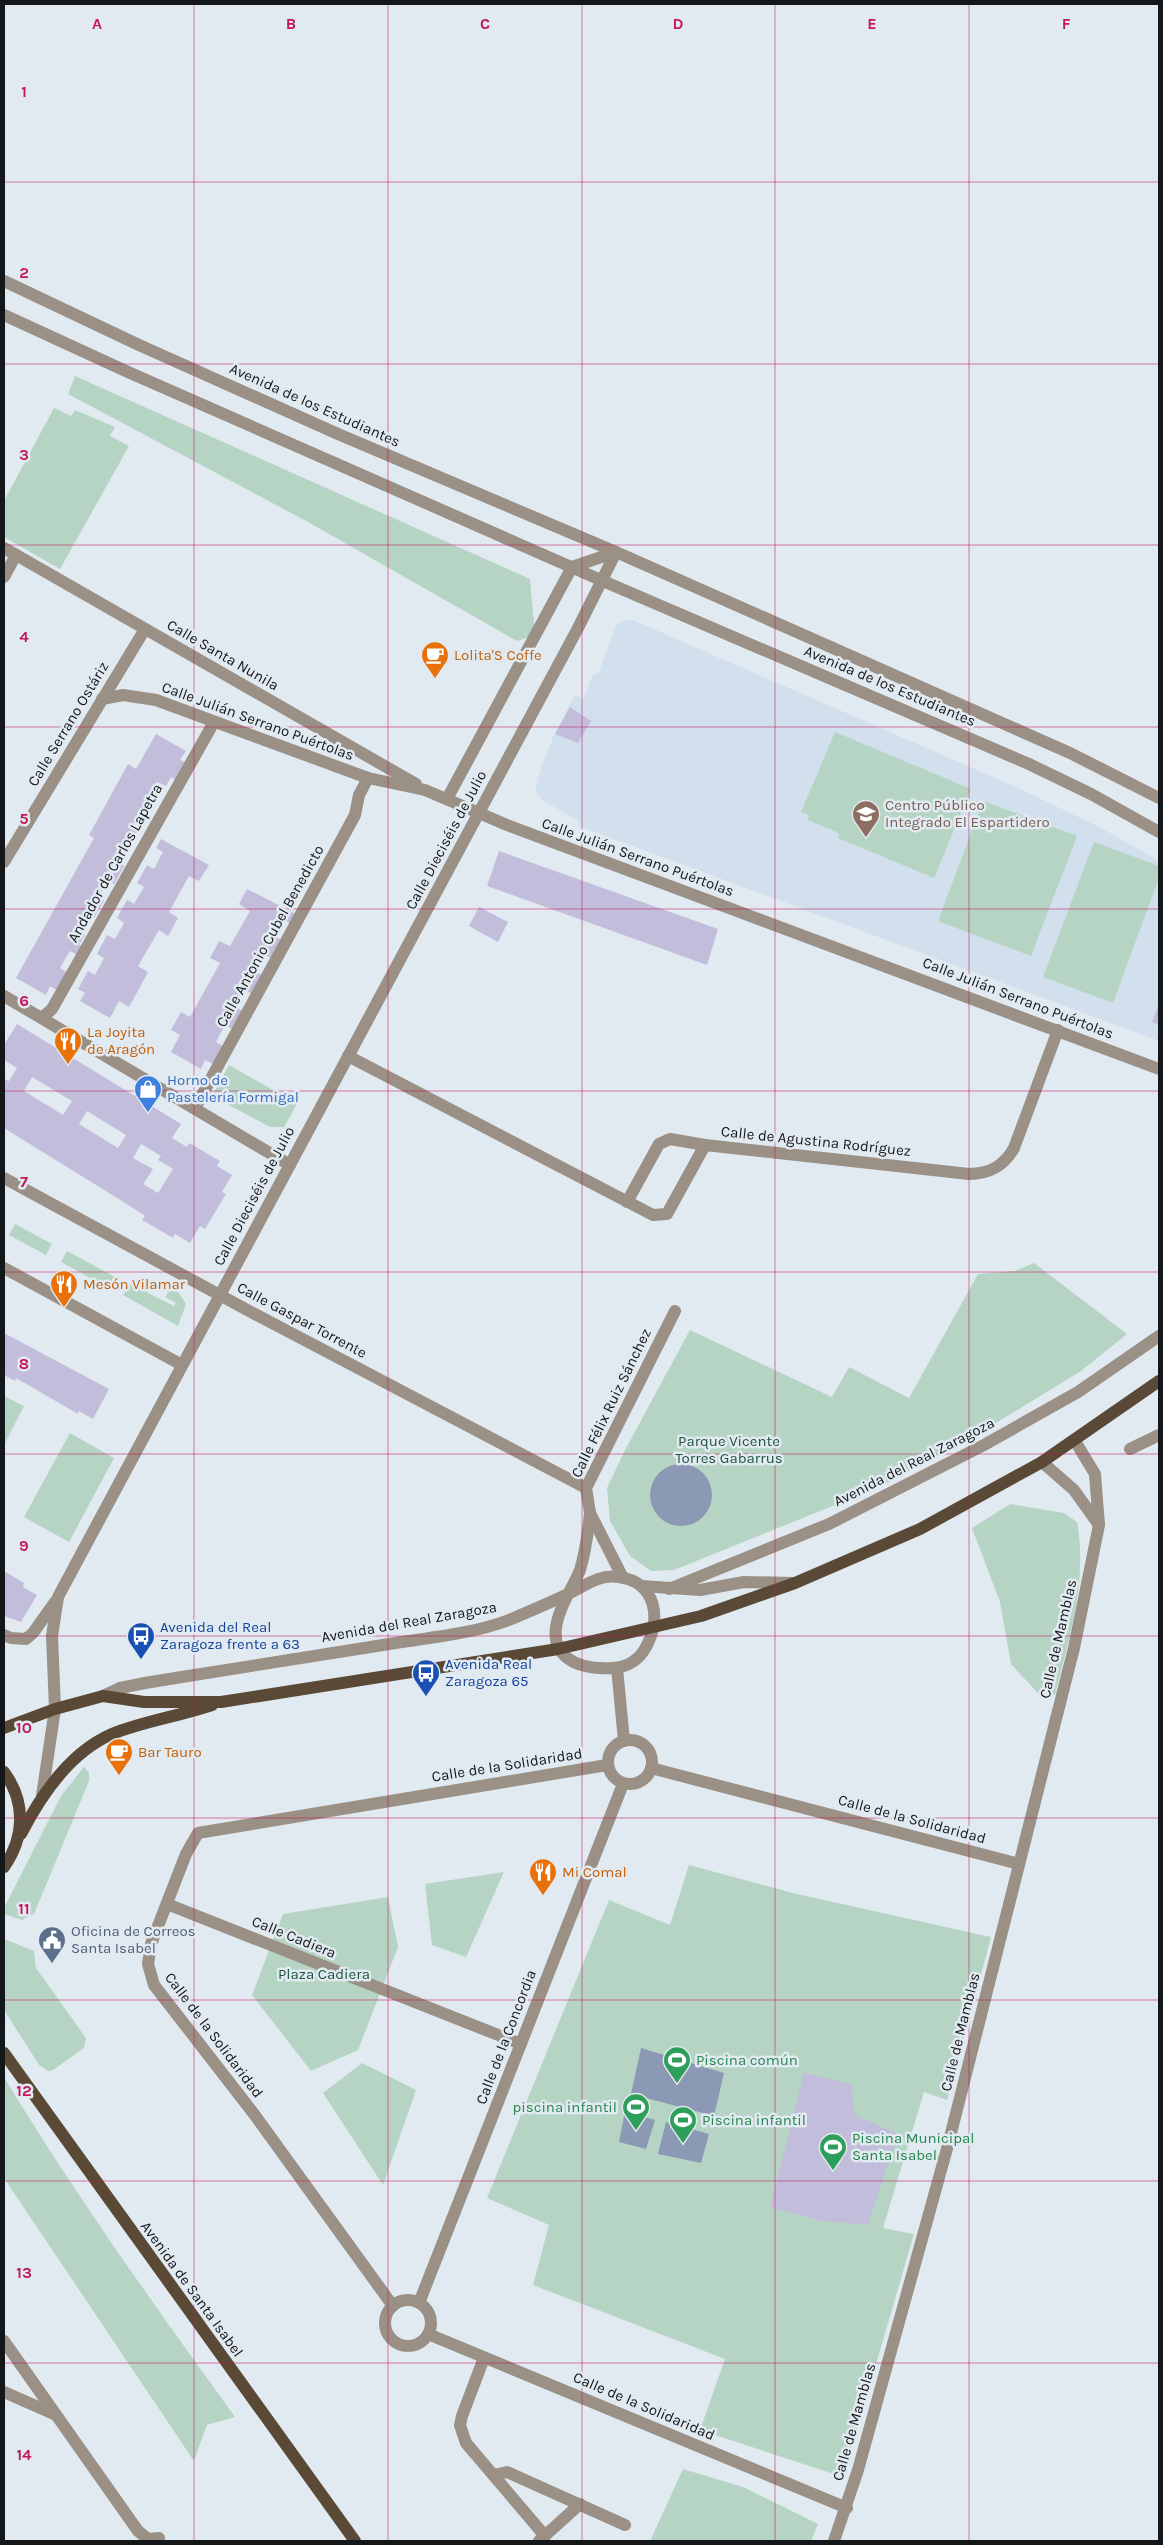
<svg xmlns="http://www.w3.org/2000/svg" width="1163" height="2545" font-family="Karla,sans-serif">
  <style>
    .built { fill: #d1e0ec }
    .green { fill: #b5d4c3 }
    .water { fill: #8b99b4 }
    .building { fill: #c3bddc; fill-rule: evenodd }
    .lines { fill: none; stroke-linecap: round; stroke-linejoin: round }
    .minor { stroke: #9a9085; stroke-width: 12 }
    .major { stroke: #594936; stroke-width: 12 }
    .grid { fill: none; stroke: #c2185b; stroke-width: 1; stroke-opacity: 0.55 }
    .labels { text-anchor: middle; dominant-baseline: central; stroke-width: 5; stroke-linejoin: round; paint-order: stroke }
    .street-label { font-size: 15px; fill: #14171a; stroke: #e2eaf1 }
    .food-label { font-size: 15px; fill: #c56008; stroke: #e2eaf1; text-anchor: start }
    .education-label { font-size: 15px; fill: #785e54; stroke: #e2eaf1; text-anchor: start }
    .shop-label { font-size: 15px; fill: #366cbe; stroke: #e2eaf1; text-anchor: start }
    .park-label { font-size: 15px; fill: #1b543a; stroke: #e2eaf1 }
    .transit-label { font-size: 15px; fill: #164399; stroke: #e2eaf1; text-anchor: start }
    .service-label { font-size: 15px; fill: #4e5e75; stroke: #e2eaf1; text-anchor: start }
    .leisure-label { font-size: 15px; fill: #27864d; stroke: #e2eaf1; text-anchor: start }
    .grid-label { font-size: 16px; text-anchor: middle; font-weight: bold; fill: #c2185b; stroke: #e2eaf1; stroke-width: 5; stroke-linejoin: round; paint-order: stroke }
  </style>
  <rect width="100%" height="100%" fill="#e2eaf1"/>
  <path class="built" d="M624,620H633L1025,791L1103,829L1159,861V1041L578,826L577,820L542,800L535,791L542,765L554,735L575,695L584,698L593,674H598L616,626Z"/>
  <g class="green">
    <path d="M75,376L530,579L535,635L517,641L308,522L68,394Z"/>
    <path d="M54,408L71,416L75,410L115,427L110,436L129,446L60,569L4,537V501Z"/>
    <path d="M835,732L971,789L934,878L838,838L839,833L808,820L809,815L801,812Z"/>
    <path d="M983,801L1077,836L1031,956L938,921Z"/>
    <path d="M1094,842L1159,866V878L1113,1003L1043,977Z"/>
    <path d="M229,1065L297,1104L284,1127H270L212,1096Z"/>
    <path d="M15,1224L52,1244L46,1255L9,1235Z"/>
    <path d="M67,1251L115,1277L108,1288L61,1262Z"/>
    <path d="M1034,1263L1127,1334L1081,1371L981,1432L882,1486L674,1570L651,1571L630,1556L610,1521L607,1488L625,1450L690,1330L832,1397L849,1367L909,1398L978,1274L1015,1271Z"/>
    <path d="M130,1284L174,1306L176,1303L165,1297L171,1288L179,1293L186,1304L178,1326L123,1295Z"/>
    <path d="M4,1396L24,1406L4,1445Z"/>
    <path d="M70,1433L114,1458L69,1542L24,1517Z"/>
    <path d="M1010,1504L1064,1513L1077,1522C1088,1580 1069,1639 1055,1695L1037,1692L1011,1664L1000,1602L972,1528Z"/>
    <path d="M84,1767L89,1773V1781L34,1914L22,1920L4,1914L5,1906L61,1796Z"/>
    <path d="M689,1865L793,1893L991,1937L947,2100L924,2092L883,2228L914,2234L843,2477L700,2430L725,2359L533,2285L549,2225L487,2198L609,1900L670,1925Z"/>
    <path d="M504,1872L466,1957L432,1945L425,1884Z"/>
    <path d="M388,1897L398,1947L358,2050L311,2071L252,1995L283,1914Z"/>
    <path d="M4,1939L34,1951L36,1968L86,2038L84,2048L53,2070L48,2071L39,2065L6,2013L4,2007Z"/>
    <path d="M362,2063L416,2090L383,2185L323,2093Z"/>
    <path d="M4,2077C75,2195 155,2306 235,2417L207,2425L194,2461L4,2178Z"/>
    <path d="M683,2469L743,2487L818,2524L811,2541H650Z"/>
  </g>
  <g class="water">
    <circle cx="681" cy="1495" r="31"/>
    <path d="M641,2048L724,2073L714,2116L631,2094Z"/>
    <path d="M625,2111L655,2120L646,2149L619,2142Z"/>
    <path d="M666,2122L709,2134L701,2163L658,2154Z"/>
  </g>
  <g class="building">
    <path d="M570,707L591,721L578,743L555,734Z"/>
    <path d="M156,734L186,751L180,760L185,762L175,780L171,777L166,786L157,782L153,790L158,793L148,811L143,808L133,825L139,828L129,845L123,842L119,851L123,854L118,863L124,866L114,884L108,880L99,897L104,901L94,918L89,915L79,932L85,935L79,945L82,946L77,955L70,951L60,968L68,973L58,991L50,986L46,995L16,978L94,838L89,835L128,764L136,769Z"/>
    <path d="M161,839L209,865L199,881L189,876L169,912L178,918L168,936L159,930L138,966L148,972L139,989L129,1007L119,1001L110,1018L80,1001L85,993L78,989L88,971L95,975L104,958L97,954L107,935L115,939L124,923L117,918L127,900L134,904L144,887L137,883L147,865L154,869L163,852L156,848Z"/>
    <path d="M499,851L718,929L707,965L487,886Z"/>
    <path d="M247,889L296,914L291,924L284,920L274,936L282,940L272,958L264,955L255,971L262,975L252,994L245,990L235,1007L242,1010L232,1029L225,1025L216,1042L223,1046L213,1064L205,1060L201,1069L171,1052L180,1035L171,1030L181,1012L190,1017L220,963L210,958L219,941L230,946L250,911L239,904Z"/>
    <path d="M479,907L508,922L498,942L469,926Z"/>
    <path d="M1159,1003V1025L1152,1022Z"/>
    <path d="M17,1024L181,1124L172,1138L187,1147L189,1143L220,1161L217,1166L232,1175L222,1192L226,1194L205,1229L200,1226L190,1243L175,1234L173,1238L142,1220L145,1216L130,1206L4,1128V1079L9,1081L17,1068L4,1060V1045ZM32,1077L72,1101L63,1115L24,1091ZM87,1111L126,1135L118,1148L79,1124ZM141,1144L161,1156L158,1160L173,1169L158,1193L143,1184L153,1169L133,1158Z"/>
    <path d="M4,1333L109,1389L93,1419L79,1411L78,1414L16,1378L15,1381L4,1375Z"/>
    <path d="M4,1571L24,1583L23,1587L37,1595L21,1622L4,1616Z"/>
    <path d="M804,2073L851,2084L855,2115L898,2134L868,2225L821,2221L770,2207Z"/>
  </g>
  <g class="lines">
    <g class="minor">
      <path d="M4,281L139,345L338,434L616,552L1070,753L1159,798"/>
      <path d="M4,315L128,372L603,581L1029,764L1091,794L1159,832"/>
      <path d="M4,548L416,784"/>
      <path d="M4,577L16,555"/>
      <path d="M102,699L123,695L156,700L368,778L425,790L507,825L1159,1069"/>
      <path d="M447,799L572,567L616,552"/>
      <path d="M4,862L145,629"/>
      <path d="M4,996L290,1165"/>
      <path d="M42,1018L52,1009L214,722"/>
      <path d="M348,1056L653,1215L667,1214L705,1145"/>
      <path d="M195,1108L355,815L359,795L368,778"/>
      <path d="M4,1178L251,1312L586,1488"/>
      <path d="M627,1202L659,1144L670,1139L705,1145L969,1174C990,1174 1004,1166 1014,1148L1058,1030"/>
      <path d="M4,1268L182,1365"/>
      <path d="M1130,1449L1159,1435"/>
      <path d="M1042,1462L1074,1490L1099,1525"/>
      <path d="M623,1578L590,1513L586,1488L675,1311"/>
      <path d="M642,1586L700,1590L744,1582L794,1583"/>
      <path d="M669,1589L829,1524L984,1445L1078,1392L1159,1336"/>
      <path d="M4,1635L11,1638L26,1639L33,1633L55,1602"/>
      <path d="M617,1668L624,1741"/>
      <path d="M103,1696L120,1688L145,1683C224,1670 303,1658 383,1645C424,1638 469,1635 509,1620C528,1612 547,1604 566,1595C584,1587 597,1574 619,1577C656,1582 662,1619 646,1647C639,1660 627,1667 613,1668C577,1670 545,1657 559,1615C564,1599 574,1585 580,1570C586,1551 588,1532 590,1513"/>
      <circle cx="630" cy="1762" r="22"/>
      <path d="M651,1768L1019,1864"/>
      <path d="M42,1796L55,1709L52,1636L58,1597L578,628L616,552"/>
      <path d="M167,1904L521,2044"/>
      <circle cx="408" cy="2323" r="23"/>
      <path d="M419,2303L623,1784"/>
      <path d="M393,2306L254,2114L154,1985L148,1964L151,1944L186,1854L198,1833L607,1765"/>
      <path d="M428,2334L847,2508"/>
      <path d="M4,2341L138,2531L148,2539L159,2538"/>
      <path d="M484,2358L462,2416L460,2425L466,2443L545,2536"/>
      <path d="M4,2392L54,2414"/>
      <path d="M494,2475L507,2472L625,2525"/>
      <path d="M539,2541L580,2504"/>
      <path d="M834,2541L858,2470L948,2145L1074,1648L1099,1525L1095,1474L1075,1441"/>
    </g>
    <g class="major">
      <path d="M4,1728L55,1709L103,1696L144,1702H221L558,1649L701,1616L795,1583L920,1529L1042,1462L1159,1381"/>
      <path d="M4,1772C26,1802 25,1837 4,1867"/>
      <path d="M21,1834C41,1795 70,1752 112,1734C144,1721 180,1716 212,1705"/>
      <path d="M4,2053L355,2541"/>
    </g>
  </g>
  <path class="grid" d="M194,4V2541M388,4V2541M582,4V2541M775,4V2541M969,4V2541M4,182H1159M4,364H1159M4,545H1159M4,727H1159M4,909H1159M4,1091H1159M4,1272H1159M4,1454H1159M4,1636H1159M4,1818H1159M4,2000H1159M4,2181H1159M4,2363H1159"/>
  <defs>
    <g id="cafe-pin" transform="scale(1.4375)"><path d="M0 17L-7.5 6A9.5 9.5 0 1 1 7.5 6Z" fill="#e8710a" stroke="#e2eaf1"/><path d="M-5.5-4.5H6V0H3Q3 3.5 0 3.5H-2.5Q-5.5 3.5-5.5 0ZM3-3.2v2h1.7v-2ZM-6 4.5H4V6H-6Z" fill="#fff"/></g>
    <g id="school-pin" transform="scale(1.4375)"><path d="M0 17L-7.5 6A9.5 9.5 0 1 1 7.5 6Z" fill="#8d6e63" stroke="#e2eaf1"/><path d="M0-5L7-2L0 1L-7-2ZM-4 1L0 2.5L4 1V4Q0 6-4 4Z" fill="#fff"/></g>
    <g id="restaurant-pin" transform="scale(1.4375)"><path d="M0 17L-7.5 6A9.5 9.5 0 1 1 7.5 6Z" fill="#e8710a" stroke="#e2eaf1"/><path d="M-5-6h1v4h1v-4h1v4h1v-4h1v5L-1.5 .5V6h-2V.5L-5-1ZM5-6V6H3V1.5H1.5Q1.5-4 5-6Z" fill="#fff"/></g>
    <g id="shop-pin" transform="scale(1.4375)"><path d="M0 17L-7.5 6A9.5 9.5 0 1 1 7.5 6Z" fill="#3f7fe0" stroke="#e2eaf1"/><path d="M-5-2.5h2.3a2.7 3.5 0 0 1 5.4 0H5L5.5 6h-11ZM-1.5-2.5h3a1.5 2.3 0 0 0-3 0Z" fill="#fff"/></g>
    <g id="bus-pin" transform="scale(1.4375)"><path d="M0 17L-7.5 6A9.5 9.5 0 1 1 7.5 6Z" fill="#1a4fb4" stroke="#e2eaf1"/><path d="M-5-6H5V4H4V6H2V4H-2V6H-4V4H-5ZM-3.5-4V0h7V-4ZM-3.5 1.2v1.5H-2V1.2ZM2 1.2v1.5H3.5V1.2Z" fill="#fff"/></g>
    <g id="civic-pin" transform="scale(1.4375)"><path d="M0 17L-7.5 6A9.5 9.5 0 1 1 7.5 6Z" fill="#5c6f8a" stroke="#e2eaf1"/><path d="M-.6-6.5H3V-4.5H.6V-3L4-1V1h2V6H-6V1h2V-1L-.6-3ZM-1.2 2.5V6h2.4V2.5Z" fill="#fff"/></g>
    <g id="stadium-pin" transform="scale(1.4375)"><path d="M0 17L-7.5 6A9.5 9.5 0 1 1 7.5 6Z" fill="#2e9e5b" stroke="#e2eaf1"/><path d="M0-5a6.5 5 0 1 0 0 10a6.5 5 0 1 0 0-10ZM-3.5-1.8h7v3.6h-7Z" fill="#fff"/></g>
  </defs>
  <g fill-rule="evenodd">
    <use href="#cafe-pin" x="435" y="655"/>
    <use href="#school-pin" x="866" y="814"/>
    <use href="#restaurant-pin" x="68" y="1041"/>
    <use href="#shop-pin" x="148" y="1089"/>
    <use href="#restaurant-pin" x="64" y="1284"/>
    <use href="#bus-pin" x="141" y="1636"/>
    <use href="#bus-pin" x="426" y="1673"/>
    <use href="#cafe-pin" x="119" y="1752"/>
    <use href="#restaurant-pin" x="543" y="1872"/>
    <use href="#civic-pin" x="52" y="1940"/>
    <use href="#stadium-pin" x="677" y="2060"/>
    <use href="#stadium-pin" x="636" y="2107"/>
    <use href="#stadium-pin" x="683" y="2120"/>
    <use href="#stadium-pin" x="833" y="2147"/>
  </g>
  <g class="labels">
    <g class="street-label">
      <text transform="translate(315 405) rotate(24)">Avenida de los Estudiantes</text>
      <text transform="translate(223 655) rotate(30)">Calle Santa Nunila</text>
      <text transform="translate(890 686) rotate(23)">Avenida de los Estudiantes</text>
      <text transform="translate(258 721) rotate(20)">Calle Julián Serrano Puértolas</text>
      <text transform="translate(68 724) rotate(-59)">Calle Serrano Ostáriz</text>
      <text transform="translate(446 840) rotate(-62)">Calle Dieciséis de Julio</text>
      <text transform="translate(638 857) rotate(20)">Calle Julián Serrano Puértolas</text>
      <text transform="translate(115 863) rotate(-61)">Andador de Carlos Lapetra</text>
      <text transform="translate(270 936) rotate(-61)">Calle Antonio Cubel Benedicto</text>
      <text transform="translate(1018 998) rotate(21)">Calle Julián Serrano Puértolas</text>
      <text transform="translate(816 1141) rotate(6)">Calle de Agustina Rodríguez</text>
      <text transform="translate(254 1196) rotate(-62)">Calle Dieciséis de Julio</text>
      <text transform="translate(302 1320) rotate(28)">Calle Gaspar Torrente</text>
      <text transform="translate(611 1403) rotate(-64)">Calle Félix Ruiz Sánchez</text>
      <text transform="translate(914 1462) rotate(-27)">Avenida del Real Zaragoza</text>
      <text transform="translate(409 1622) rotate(-10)">Avenida del Real Zaragoza</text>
      <text transform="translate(1058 1639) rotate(-77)">Calle de Mamblas</text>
      <text transform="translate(507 1765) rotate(-9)">Calle de la Solidaridad</text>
      <text transform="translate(912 1819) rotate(15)">Calle de la Solidaridad</text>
      <text transform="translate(294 1937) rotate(22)">Calle Cadiera</text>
      <text transform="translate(960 2032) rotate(-76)">Calle de Mamblas</text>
      <text transform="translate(214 2035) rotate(53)">Calle de la Solidaridad</text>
      <text transform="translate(506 2037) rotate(-69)">Calle de la Concordia</text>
      <text transform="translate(192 2289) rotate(54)">Avenida de Santa Isabel</text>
      <text transform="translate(644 2406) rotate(23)">Calle de la Solidaridad</text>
      <text transform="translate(854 2422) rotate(-74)">Calle de Mamblas</text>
    </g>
    <g class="food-label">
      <text x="454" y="655">Lolita'S Coffe</text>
      <text x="87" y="1032">La Joyita<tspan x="87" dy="17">de Aragón</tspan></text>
      <text x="83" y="1284">Mesón Vilamar</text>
      <text x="138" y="1752">Bar Tauro</text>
      <text x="562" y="1872">Mi Comal</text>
    </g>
    <g class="education-label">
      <text x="885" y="805">Centro Público<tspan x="885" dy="17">Integrado El Espartidero</tspan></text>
    </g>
    <g class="shop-label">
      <text x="167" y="1080">Horno de<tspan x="167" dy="17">Pastelería Formigal</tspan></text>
    </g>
    <g class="park-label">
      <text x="729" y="1441">Parque Vicente<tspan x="729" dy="17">Torres Gabarrus</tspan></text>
      <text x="324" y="1974">Plaza Cadiera</text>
    </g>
    <g class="transit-label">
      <text x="160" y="1627">Avenida del Real<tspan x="160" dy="17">Zaragoza frente a 63</tspan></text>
      <text x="445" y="1664">Avenida Real<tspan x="445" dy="17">Zaragoza 65</tspan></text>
    </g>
    <g class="service-label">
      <text x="71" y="1931">Oficina de Correos<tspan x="71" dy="17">Santa Isabel</tspan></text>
    </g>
    <g class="leisure-label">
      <text x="696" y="2060">Piscina común</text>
      <text x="617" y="2107" text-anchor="end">piscina infantil</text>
      <text x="702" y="2120">Piscina infantil</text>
      <text x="852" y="2138">Piscina Municipal<tspan x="852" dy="17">Santa Isabel</tspan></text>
    </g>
  </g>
  <g class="grid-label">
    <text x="97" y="29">A</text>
    <text x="291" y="29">B</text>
    <text x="485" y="29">C</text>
    <text x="678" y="29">D</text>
    <text x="872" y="29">E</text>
    <text x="1066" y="29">F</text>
    <text x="24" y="97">1</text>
    <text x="24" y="278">2</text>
    <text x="24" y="460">3</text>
    <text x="24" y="642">4</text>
    <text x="24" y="824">5</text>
    <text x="24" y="1006">6</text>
    <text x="24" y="1187">7</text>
    <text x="24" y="1369">8</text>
    <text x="24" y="1551">9</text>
    <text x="24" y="1733">10</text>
    <text x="24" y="1914">11</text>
    <text x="24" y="2096">12</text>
    <text x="24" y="2278">13</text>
    <text x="24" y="2460">14</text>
  </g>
  <rect width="1163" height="2545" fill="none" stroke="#14171a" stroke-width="10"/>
</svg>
